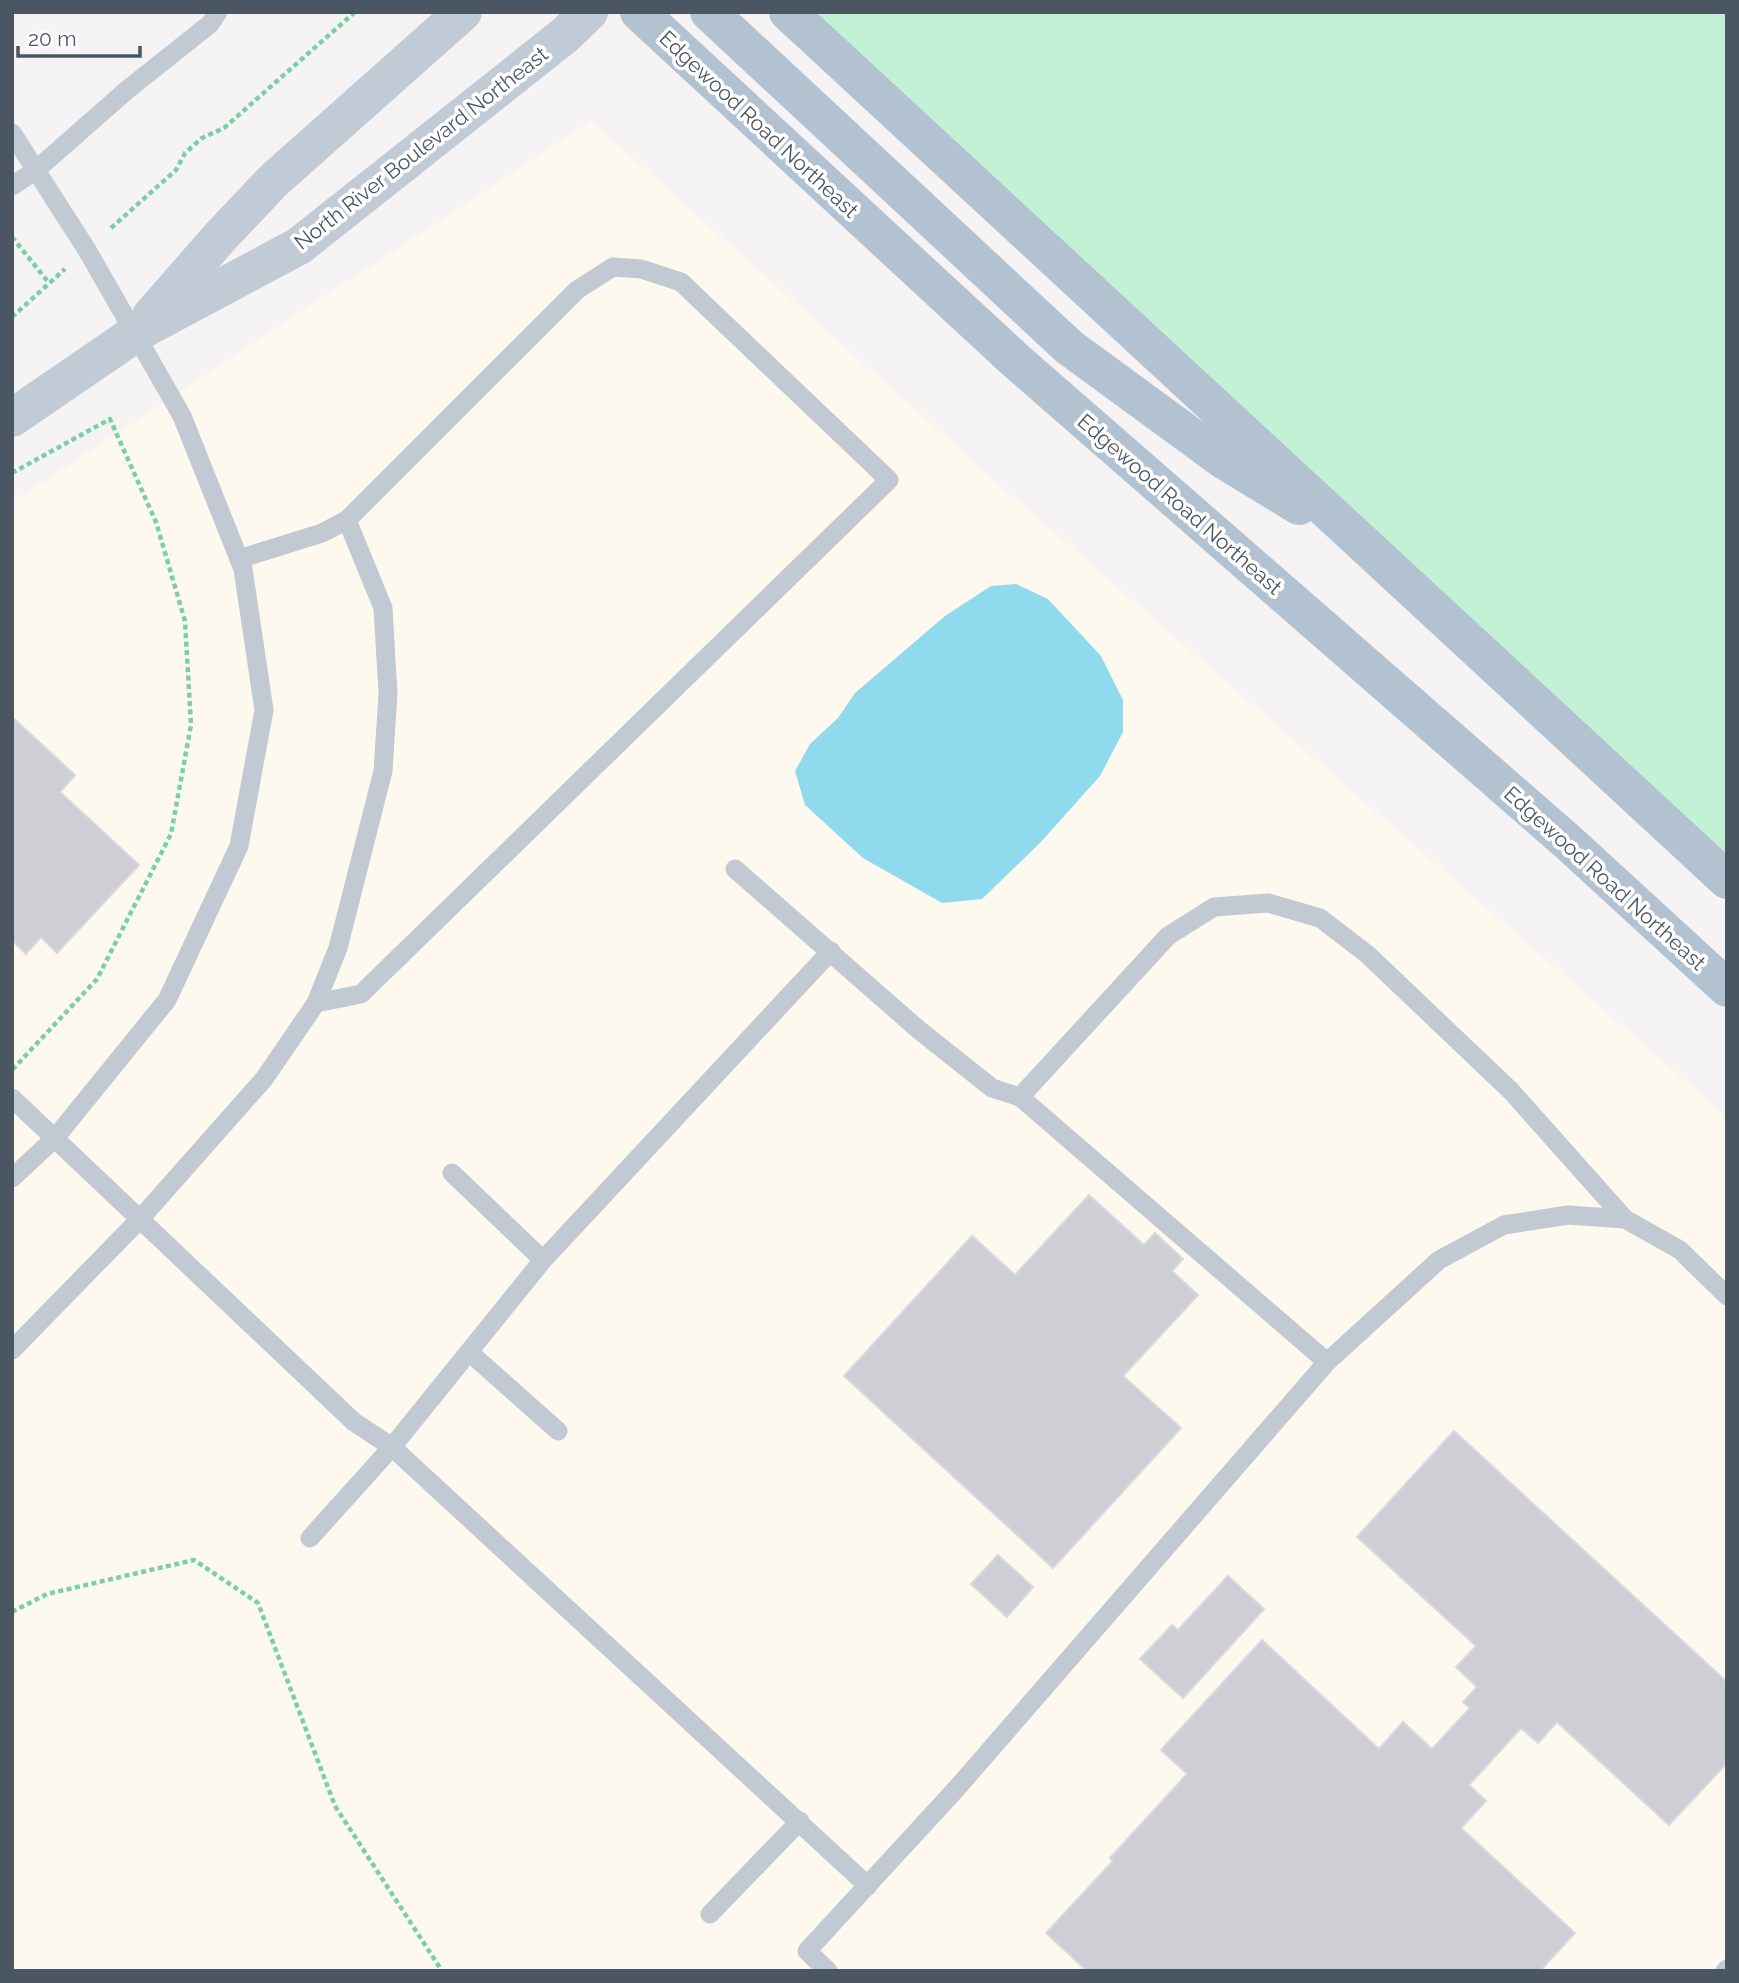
<svg xmlns="http://www.w3.org/2000/svg" width="1739" height="1983" font-family="Raleway,sans-serif">
  <style>
    .commercial { fill: #fdf9ef }
    .green { fill: #c3f1d5 }
    .water { fill: #90daee }
    .building { fill: #cdcfd5; stroke: #d7d9de; stroke-width: 2 }
    .lines { fill: none; stroke-linecap: round; stroke-linejoin: round }
    .path { stroke: #7ad0a6; stroke-width: 4.5; stroke-dasharray: 5 3.5; stroke-linecap: butt }
    .lane { stroke: #c1cad2; stroke-width: 19 }
    .secondary { stroke: #c1cbd6; stroke-width: 38 }
    .primary { stroke: #b3c2d1; stroke-width: 38 }
    .labels { text-anchor: middle; dominant-baseline: central; stroke-width: 7; stroke-linejoin: round; paint-order: stroke }
    .street-label { font-size: 21px; fill: #4a5661; stroke: #fff }
  </style>
  <rect width="100%" height="100%" fill="#f5f3f3"/>
  <path class="commercial" d="M591,121L1002,487L1727,1117V1971H12V502Z"/>
  <path class="green" d="M794,12H1727V880Z"/>
  <path class="water" d="M1016,584L1048,599L1101,656L1123,700V732L1100,776L1040,843L982,899L942,903L863,858L805,805L795,771L810,744L838,718L855,693L945,616L991,586Z"/>
  <g class="building">
    <path d="M12,717L75,775L60,792L139,865L57,953L41,937L26,954L12,940Z"/>
    <path d="M1089,1195L1144,1245L1155,1233L1183,1259L1172,1271L1198,1295L1123,1376L1181,1428L1053,1568L844,1376L972,1236L1015,1275Z"/>
    <path d="M1454,1431L1727,1682V1763L1669,1825L1557,1722L1538,1743L1521,1728L1469,1785L1486,1801L1461,1828L1575,1933L1540,1971H1087L1046,1933L1113,1861L1110,1858L1187,1774L1161,1750L1262,1640L1379,1749L1403,1722L1432,1749L1470,1708L1463,1702L1477,1687L1456,1667L1476,1646L1357,1537Z"/>
    <path d="M998,1555L1033,1587L1007,1617L971,1584Z"/>
    <path d="M1228,1576L1264,1609L1183,1698L1140,1659L1172,1625L1178,1630Z"/>
  </g>
  <g class="lines">
    <g class="path">
      <path d="M111,228L176,170L185,153L202,138L224,128L355,12"/>
      <path d="M12,237L49,283"/>
      <path d="M12,317L65,269"/>
      <path d="M12,473L110,419L156,522L185,621L191,725L171,834L97,979L13,1069"/>
      <path d="M12,1612L47,1594L194,1560L258,1603L335,1806L442,1971"/>
    </g>
    <g class="lane">
      <path d="M12,133L87,250L182,416L243,569L264,710L239,846L167,1000L55,1138L12,1178"/>
      <path d="M12,186L36,170L127,90L210,24L218,12"/>
      <path d="M239,559L322,533L347,520L577,290L613,267L641,269L681,282L889,480L361,994L316,1003"/>
      <path d="M735,869L919,1030L992,1088L1020,1097L1168,936L1214,907L1268,903L1320,918L1367,954L1511,1091L1625,1219"/>
      <path d="M1020,1097L1327,1362"/>
      <path d="M12,1098L354,1422L392,1447L868,1886"/>
      <path d="M543,1260L831,951"/>
      <path d="M12,1350L140,1219L264,1079L316,1003L338,948L383,771L388,694L383,608L347,520"/>
      <path d="M469,1352L558,1431"/>
      <path d="M310,1538L392,1447L543,1260L452,1173"/>
      <path d="M710,1914L800,1821"/>
      <path d="M828,1971L807,1951L957,1788L1327,1362L1439,1260L1504,1225L1568,1215L1625,1219L1680,1250L1727,1296"/>
      <path d="M1725,1971L1727,1969"/>
    </g>
    <g class="secondary">
      <path d="M151,316L220,237L273,181L463,12"/>
      <path d="M12,418L136,333L299,246L565,35L589,12"/>
    </g>
    <g class="primary">
      <path d="M639,12L1014,359L1569,843L1727,988"/>
      <path d="M709,12L1069,347L1222,459L1299,506"/>
      <path d="M788,12L1727,880"/>
    </g>
  </g>
  <g class="labels">
    <g class="street-label">
      <text transform="translate(759 124) rotate(43)">Edgewood Road Northeast</text>
      <text transform="translate(421 148) rotate(-38)">North River Boulevard Northeast</text>
      <text transform="translate(1180 504) rotate(41)">Edgewood Road Northeast</text>
      <text transform="translate(1605 878) rotate(42)">Edgewood Road Northeast</text>
    </g>
  </g>
  <rect width="1739" height="1983" fill="none" stroke="#4a5661" stroke-width="28"/>
  <path d="M18 46v10h122v-10" fill="none" stroke="#4a5661" stroke-width="3.5"/>
  <text x="28" y="46" font-size="21" fill="#4a5661" stroke="#ffffff" stroke-width="5" paint-order="stroke">20 m</text>
</svg>
